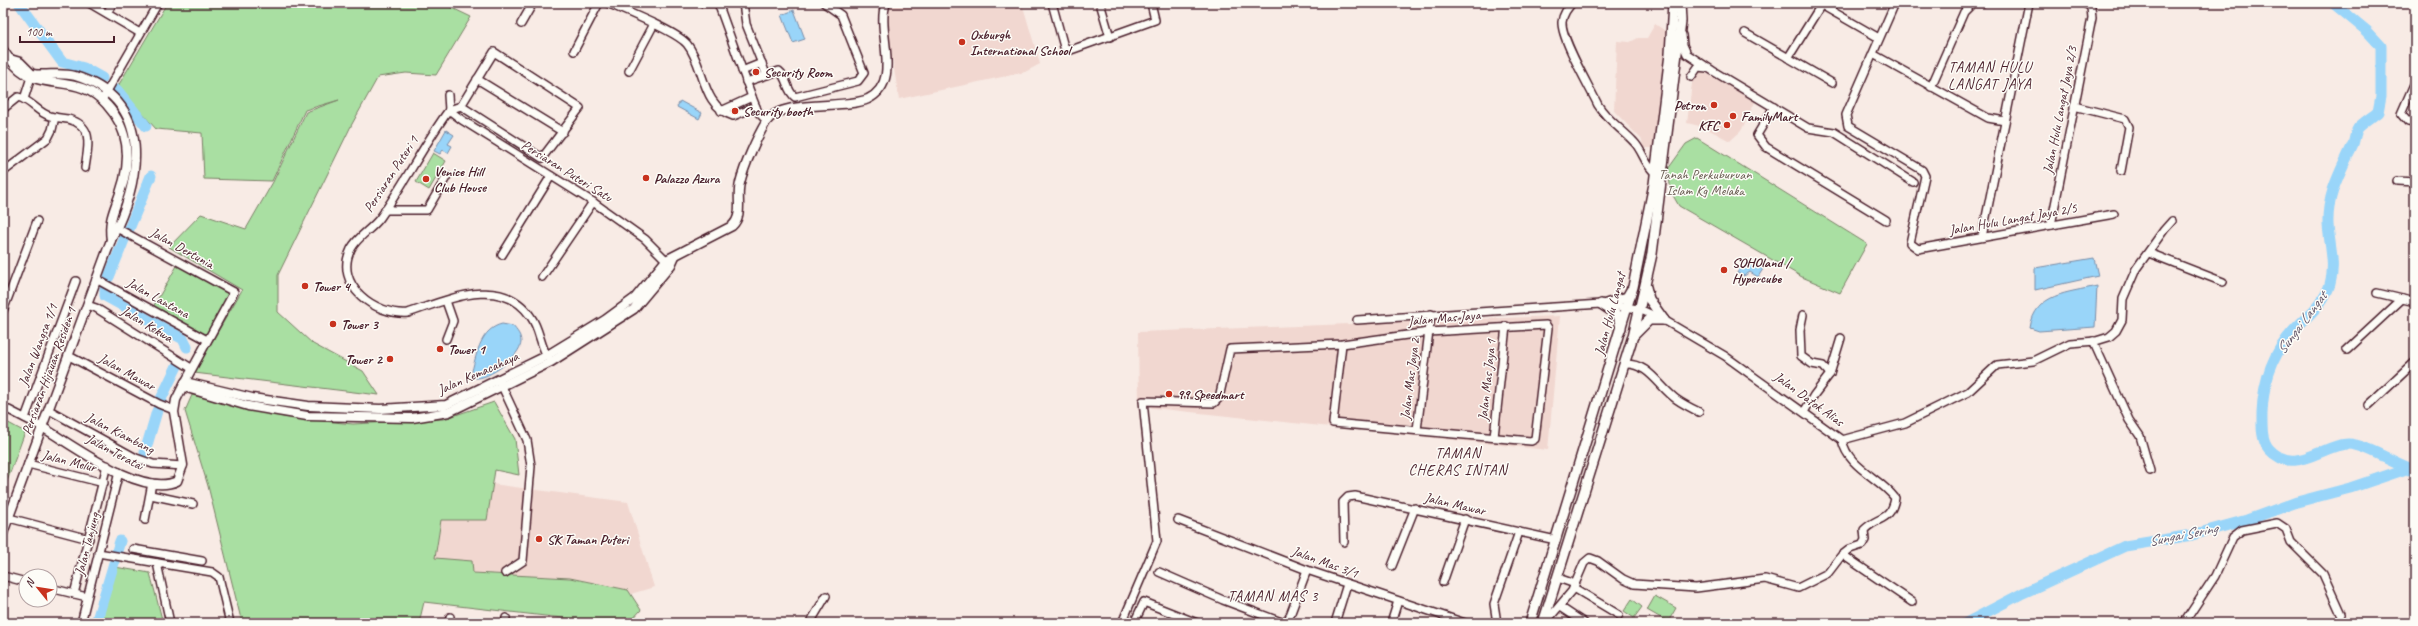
<svg xmlns="http://www.w3.org/2000/svg" width="2418" height="626" font-family="Caveat,sans-serif">
  <style>
    .built { fill: #f1d7d0 }
    .green { fill: #a9dfa2; stroke: #7a7f66 }
    .water { fill: #99d5f9; stroke: #798ca7 }
    .lines { fill: none; stroke-linecap: round; stroke-linejoin: round }
    .river { stroke: #99d5f9; stroke-width: 11 }
    .minor-casing { stroke: #4a1f2b; stroke-width: 10 }
    .tertiary-casing { stroke: #4a1f2b; stroke-width: 11 }
    .secondary-casing { stroke: #4a1f2b; stroke-width: 12 }
    .minor { stroke: #fdfcf7; stroke-width: 7 }
    .tertiary { stroke: #fdfcf7; stroke-width: 8 }
    .secondary { stroke: #fdfcf7; stroke-width: 9 }
    .poi-dot { fill: #c8321e; stroke: #fdfcf7; stroke-width: 1.5 }
    .labels { text-anchor: middle; dominant-baseline: central; stroke-width: 3; stroke-linejoin: round; paint-order: stroke }
    .poi-label { font-size: 14px; font-weight: bold; fill: #4a1f2b; stroke: #fdfcf7; text-anchor: start }
    .street-label { font-size: 14px; fill: #4a1f2b; stroke: #fdfcf7 }
    .park-label { font-size: 14px; fill: #66594f; stroke: #fdfcf7 }
    .neighbourhood-label { font-size: 15px; letter-spacing: 1px; fill: #4a1f2b; stroke: #fdfcf7 }
    .water-label { font-size: 15px; font-style: italic; fill: #625669; stroke: #fdfcf7 }
  </style>
  <rect width="100%" height="100%" fill="#f8ebe5"/>
  <filter id="ink" filterUnits="userSpaceOnUse"><feTurbulence type="fractalNoise" baseFrequency=".025" numOctaves="2"/><feDisplacementMap in="SourceGraphic" scale="8" xChannelSelector="R" yChannelSelector="G"/><feConvolveMatrix kernelMatrix="1 2 1 2 8 2 1 2 1" color-interpolation-filters="sRGB"/></filter>
  <g filter="url(#ink)">
    <g class="built">
      <path d="M893,3H1022L1040,64L1025,72L899,99L886,21Z"/>
      <path d="M1655,24L1667,32L1653,148H1643L1642,140L1614,111L1617,41L1630,42L1638,38H1647Z"/>
      <path d="M1694,67L1756,100L1741,131L1730,141L1704,127L1687,123Z"/>
      <path d="M1560,316L1548,450L1153,408L1139,404L1138,332Z"/>
      <path d="M492,484L628,502L654,587L631,594L628,590L570,578L472,573L435,558L441,520H487Z"/>
    </g>
    <g class="green">
      <path d="M167,3H442L471,17L436,75L406,73L378,77L352,124L278,275V312L313,344L363,371L379,395L194,373L242,290L169,247L201,214L246,229L273,182L306,112L339,100L305,110L272,181L204,179L202,133L156,129L118,86Z"/>
      <path d="M1697,138L1867,244L1840,293L1802,277L1679,206L1671,192L1668,169L1686,144Z"/>
      <path d="M433,153L446,161L429,190L416,182Z"/>
      <path d="M178,264L231,293L206,337L153,307Z"/>
      <path d="M192,395L284,417L353,424L444,419L494,402L515,439L519,475L495,470L487,520H441L435,558L472,561L473,573L570,578L628,590L641,610L629,623H570L571,619L424,602L419,623H242L208,486L185,411Z"/>
      <path d="M3,420L25,432L6,484L3,482Z"/>
      <path d="M115,567L150,573L163,623H100Z"/>
      <path d="M1655,596L1676,608L1668,622L1647,610Z"/>
      <path d="M1632,599L1642,607L1634,618L1624,611Z"/>
    </g>
    <g class="water">
      <path d="M794,10L805,39L793,43L782,15Z"/>
      <path d="M680,101L702,113L699,119L677,107Z"/>
      <path d="M446,130L454,135L448,144L452,146L448,153L443,150L440,154L434,151Z"/>
      <path d="M2094,258L2098,276L2035,290V268Z"/>
      <path d="M1749,262L1763,269L1758,277L1750,272L1744,276L1737,273L1743,263Z"/>
      <path d="M2097,286L2095,327L2039,331L2030,328C2035,293 2068,293 2097,286Z"/>
      <path d="M502,324L513,326C517,331 521,335 521,342C521,356 488,380 475,378L472,371C477,352 481,329 502,324Z"/>
    </g>
    <g class="lines">
      <g class="river">
        <path d="M19,3L62,62L84,68L102,78"/>
        <path d="M2333,3L2367,31L2381,46V96L2378,112C2372,117 2364,122 2359,127C2355,131 2355,139 2353,144C2341,171 2327,193 2328,224C2329,244 2336,264 2330,284C2324,304 2308,315 2295,329C2273,352 2263,382 2262,414C2262,426 2261,440 2269,449C2294,477 2323,444 2348,444C2366,444 2395,464 2415,470"/>
        <path d="M117,90L146,126"/>
        <path d="M129,229L151,176"/>
        <path d="M109,277L126,235"/>
        <path d="M105,289V296L183,339L187,347"/>
        <path d="M161,399L177,366"/>
        <path d="M145,452L157,411"/>
        <path d="M117,551L120,541"/>
        <path d="M96,623L114,563"/>
        <path d="M1966,623L2023,593L2125,546L2192,535L2247,520L2297,502L2350,488L2409,468"/>
      </g>
      <g class="minor-casing">
        <g id="minor">
          <path d="M89,3L140,33"/>
          <path d="M607,3C625,11 676,31 687,44C705,66 701,106 733,116L756,107"/>
          <path d="M703,3H716"/>
          <path d="M718,3L752,97L758,112L767,121"/>
          <path d="M743,3L746,24L766,74"/>
          <path d="M1052,3L1064,47L1071,50L1155,20L1151,3"/>
          <path d="M1100,3L1110,37"/>
          <path d="M1572,3C1567,9 1563,14 1562,22C1561,39 1590,88 1598,105C1607,120 1622,129 1634,142C1643,151 1643,162 1655,173"/>
          <path d="M1818,3L1879,38"/>
          <path d="M1895,3L1846,115L1848,126L1922,170L1925,176L1910,243L1918,249L2114,214"/>
          <path d="M107,13L113,3"/>
          <path d="M521,24L533,3"/>
          <path d="M1745,33L1832,83"/>
          <path d="M1682,35L1683,45L1687,54L1713,71L1808,128L1834,132L1913,182"/>
          <path d="M3,49L10,59"/>
          <path d="M574,51L599,3"/>
          <path d="M1873,54L1988,118L2005,121"/>
          <path d="M1788,58L1821,5"/>
          <path d="M629,71L654,24"/>
          <path d="M742,71L762,63"/>
          <path d="M1691,77L1698,67L1707,68"/>
          <path d="M477,79L563,132"/>
          <path d="M746,82L779,71C788,78 786,91 795,97L858,81L864,73L841,15L824,3"/>
          <path d="M2415,82L2401,114L2408,122L2415,123"/>
          <path d="M1931,87L1964,12L1973,3H1982"/>
          <path d="M448,95L449,110"/>
          <path d="M24,99L32,74"/>
          <path d="M102,100L158,3"/>
          <path d="M2074,106L2125,119L2129,127L2121,171"/>
          <path d="M1774,107L1757,135L1766,147L1886,220"/>
          <path d="M3,109L18,97C31,100 38,113 50,116C56,118 62,118 68,119C95,126 88,147 85,168"/>
          <path d="M449,110C424,144 405,183 380,218C372,229 358,236 351,249C333,285 376,316 408,313C447,300 502,274 531,317C540,329 540,347 549,359"/>
          <path d="M449,110L461,106L542,158L580,108L494,52L461,106"/>
          <path d="M449,110L462,120L593,202L645,239L670,264"/>
          <path d="M721,111L752,97"/>
          <path d="M3,172L48,138L52,130L55,117"/>
          <path d="M2397,181L2415,182"/>
          <path d="M385,210H427L447,176"/>
          <path d="M2051,225L2092,18L2091,7L2084,3"/>
          <path d="M113,226L234,292L185,382"/>
          <path d="M1982,237L2029,3"/>
          <path d="M2149,253L2223,282"/>
          <path d="M502,255L551,176"/>
          <path d="M542,277L593,202"/>
          <path d="M96,279L207,340"/>
          <path d="M2377,293L2415,302"/>
          <path d="M87,305L96,308L191,368"/>
          <path d="M3,311L37,221"/>
          <path d="M1803,315L1800,330L1801,356L1812,364L1823,366L1830,374"/>
          <path d="M1357,320L1601,304L1639,309L1664,320L1725,356L1842,440L1905,423L1968,392L1997,365L2033,361L2070,343L2096,341L2109,337L2116,331L2122,320L2123,299L2136,269L2164,230L2172,221"/>
          <path d="M446,339L453,321L446,301"/>
          <path d="M2093,341L2129,420L2140,436L2150,471"/>
          <path d="M2347,350L2402,299"/>
          <path d="M69,356L159,404L174,410"/>
          <path d="M1624,364C1648,362 1659,387 1676,399C1683,404 1691,408 1699,412"/>
          <path d="M500,382L527,440L531,466L523,561L505,573"/>
          <path d="M2369,405L2415,362"/>
          <path d="M3,407L42,427"/>
          <path d="M49,410L136,458L153,464L183,466"/>
          <path d="M1804,412L1814,395L1830,374L1841,338"/>
          <path d="M25,418L76,281"/>
          <path d="M1417,430L1431,314"/>
          <path d="M1494,437L1506,326"/>
          <path d="M28,464L104,483"/>
          <path d="M151,495L193,504"/>
          <path d="M9,518L89,539"/>
          <path d="M145,520L152,483"/>
          <path d="M1178,520L1307,570L1465,623"/>
          <path d="M1344,542L1343,502L1348,497L1355,496L1556,540"/>
          <path d="M133,549L202,561"/>
          <path d="M98,553L212,572L219,577L230,623"/>
          <path d="M1843,555L1912,602"/>
          <path d="M157,563L170,623"/>
          <path d="M1392,566L1415,508"/>
          <path d="M1159,572L1223,600L1284,623L1289,618L1307,570"/>
          <path d="M3,576L26,582"/>
          <path d="M1558,578L1575,584"/>
          <path d="M1443,582L1465,519"/>
          <path d="M50,588L87,597"/>
          <path d="M1574,588L1619,615"/>
          <path d="M74,594L107,465"/>
          <path d="M1560,607L1584,623"/>
          <path d="M81,623L119,472"/>
          <path d="M449,623L450,617"/>
          <path d="M505,623L506,618"/>
          <path d="M810,623L826,596"/>
          <path d="M1122,623L1157,541L1143,401L1214,403L1219,398L1230,349L1342,344L1429,332L1546,325L1548,328L1535,439L1531,441L1333,423L1342,344"/>
          <path d="M1134,623L1144,602L1197,623"/>
          <path d="M1335,623L1347,584"/>
          <path d="M1391,623L1398,601"/>
          <path d="M1497,623L1494,604L1519,532"/>
          <path d="M1545,623L1572,591L1584,563L1590,558L1598,561L1623,579L1634,584L1696,588L1765,579L1798,588L1828,573L1841,556L1850,549L1862,545L1865,540L1864,530C1877,516 1891,522 1895,498C1879,477 1848,468 1842,440"/>
          <path d="M2184,623L2215,576L2233,537L2242,530L2277,523L2286,529L2291,542L2323,574L2341,614"/>
        </g>
      </g>
      <g class="tertiary-casing">
        <g id="tertiary">
          <path d="M10,59C36,97 76,69 107,105C130,130 131,162 120,193C114,211 108,220 111,240"/>
          <path d="M187,388L248,406L307,416L412,418L449,412L551,362L634,309L671,265L675,256"/>
          <path d="M42,427C73,445 142,498 177,481L183,465L174,412L176,400L185,382L252,398L308,406L380,409L446,405L546,356L605,320L635,298L666,260L732,226C744,215 736,198 740,183C744,166 757,137 766,122C782,98 844,110 868,99C904,81 875,31 886,3"/>
          <path d="M3,533L111,240C141,181 156,101 75,76C61,72 47,76 32,74L20,62L10,59"/>
        </g>
      </g>
      <g class="secondary-casing">
        <g id="secondary">
          <path d="M1646,287L1649,299L1664,320"/>
          <path d="M1601,304L1618,315L1621,328"/>
          <path d="M1606,304L1627,297L1631,290"/>
          <path d="M1634,335L1649,320H1664"/>
          <path d="M1530,623L1633,287L1654,184L1670,54L1673,3"/>
          <path d="M1543,623L1633,336L1645,285L1652,254L1681,21L1680,3"/>
        </g>
      </g>
      <use href="#minor" class="minor"/>
      <use href="#tertiary" class="tertiary"/>
      <use href="#secondary" class="secondary"/>
    </g>
  </g>
  <g class="poi-dot">
    <circle cx="962" cy="42" r="4"/>
    <circle cx="756" cy="72" r="4"/>
    <circle cx="1714" cy="105" r="4"/>
    <circle cx="735" cy="111" r="4"/>
    <circle cx="1733" cy="116" r="4"/>
    <circle cx="1727" cy="125" r="4"/>
    <circle cx="646" cy="178" r="4"/>
    <circle cx="426" cy="179" r="4"/>
    <circle cx="1724" cy="270" r="4"/>
    <circle cx="305" cy="286" r="4"/>
    <circle cx="333" cy="324" r="4"/>
    <circle cx="440" cy="349" r="4"/>
    <circle cx="390" cy="359" r="4"/>
    <circle cx="1169" cy="394" r="4"/>
    <circle cx="539" cy="539" r="4"/>
  </g>
  <g class="labels">
    <g class="poi-label">
      <text x="970" y="34">Oxburgh<tspan x="970" dy="16">International School</tspan></text>
      <text x="764" y="72">Security Room</text>
      <text x="1706" y="105" text-anchor="end">Petron</text>
      <text x="743" y="111">Security booth</text>
      <text x="1741" y="116">FamilyMart</text>
      <text x="1719" y="125" text-anchor="end">KFC</text>
      <text x="434" y="171">Venice Hill<tspan x="434" dy="16">Club House</tspan></text>
      <text x="654" y="178">Palazzo Azura</text>
      <text x="1732" y="262">SOHOland /<tspan x="1732" dy="16">Hypercube</tspan></text>
      <text x="313" y="286">Tower 4</text>
      <text x="341" y="324">Tower 3</text>
      <text x="448" y="349">Tower 1</text>
      <text x="382" y="359" text-anchor="end">Tower 2</text>
      <text x="1177" y="394">99 Speedmart</text>
      <text x="547" y="539">SK Taman Puteri</text>
    </g>
    <g class="street-label">
      <text transform="translate(2060 110) rotate(-79)">Jalan Hulu Langat Jaya 2/3</text>
      <text transform="translate(567 171) rotate(32)">Persiaran Puteri Satu</text>
      <text transform="translate(391 174) rotate(-57)">Persiaran Puteri 1</text>
      <text transform="translate(2013 219) rotate(-10)">Jalan Hulu Langat Jaya 2/5</text>
      <text transform="translate(182 248) rotate(29)">Jalan Dertunia</text>
      <text transform="translate(158 298) rotate(29)">Jalan Lantana</text>
      <text transform="translate(1610 314) rotate(-75)">Jalan Hulu Langat</text>
      <text transform="translate(1444 318) rotate(-5)">Jalan Mas Jaya</text>
      <text transform="translate(147 324) rotate(31)">Jalan Kekwa</text>
      <text transform="translate(38 345) rotate(-69)">Jalan Wangsa 1/1</text>
      <text transform="translate(49 371) rotate(-70)">Persiaran Hijauan Residen 1</text>
      <text transform="translate(127 372) rotate(29)">Jalan Mawar</text>
      <text transform="translate(478 373) rotate(-24)">Jalan Kemacahaya</text>
      <text transform="translate(1410 379) rotate(-83)">Jalan Mas Jaya 2</text>
      <text transform="translate(1487 380) rotate(-84)">Jalan Mas Jaya 1</text>
      <text transform="translate(1809 399) rotate(36)">Jalan Datok Alias</text>
      <text transform="translate(120 433) rotate(27)">Jalan Kiambang</text>
      <text transform="translate(115 452) rotate(28)">Jalan Teratai</text>
      <text transform="translate(69 461) rotate(14)">Jalan Melur</text>
      <text transform="translate(1455 504) rotate(13)">Jalan Mawar</text>
      <text transform="translate(87 544) rotate(-76)">Jalan Tanjung</text>
      <text transform="translate(1325 562) rotate(20)">Jalan Mas 3/1</text>
    </g>
    <g class="park-label">
      <text x="1705" y="174">Tanah Perkuburuan<tspan x="1705" dy="16">Islam Kg Melaka</tspan></text>
    </g>
    <g class="neighbourhood-label">
      <text x="1990" y="67">TAMAN HULU<tspan x="1990" dy="17">LANGAT JAYA</tspan></text>
      <text x="1458" y="453">TAMAN<tspan x="1458" dy="17">CHERAS INTAN</tspan></text>
      <text x="1273" y="596">TAMAN MAS 3</text>
    </g>
    <g class="water-label">
      <text transform="translate(2302 323) rotate(-53)">Sungai Langat</text>
      <text transform="translate(2183 535) rotate(-11)">Sungai Sering</text>
    </g>
  </g>
  <rect width="2418" height="626" fill="none" stroke="#fdfcf7" stroke-width="16"/>
  <rect x="8" y="8" width="2402" height="610" fill="none" stroke="#4a1f2b" stroke-width="1.5" filter="url(#ink)"/>
  <g transform="translate(38 588) rotate(300)"><circle r="19" fill="#fdfcf7" stroke="#b5a4a5"/>
  <path d="M0-3L7 15L0 10L-7 15Z" fill="#c8321e"/>
  <text y="-6" font-size="11" font-weight="bold" text-anchor="middle" fill="#4a1f2b">N</text>
  </g>
  <path d="M20 36v6h94v-6" fill="none" stroke="#4a1f2b" stroke-width="2"/>
  <text x="26" y="36" font-size="12" fill="#4a1f2b" stroke="#fdfcf7" stroke-width="3" paint-order="stroke">100 m</text>
</svg>
